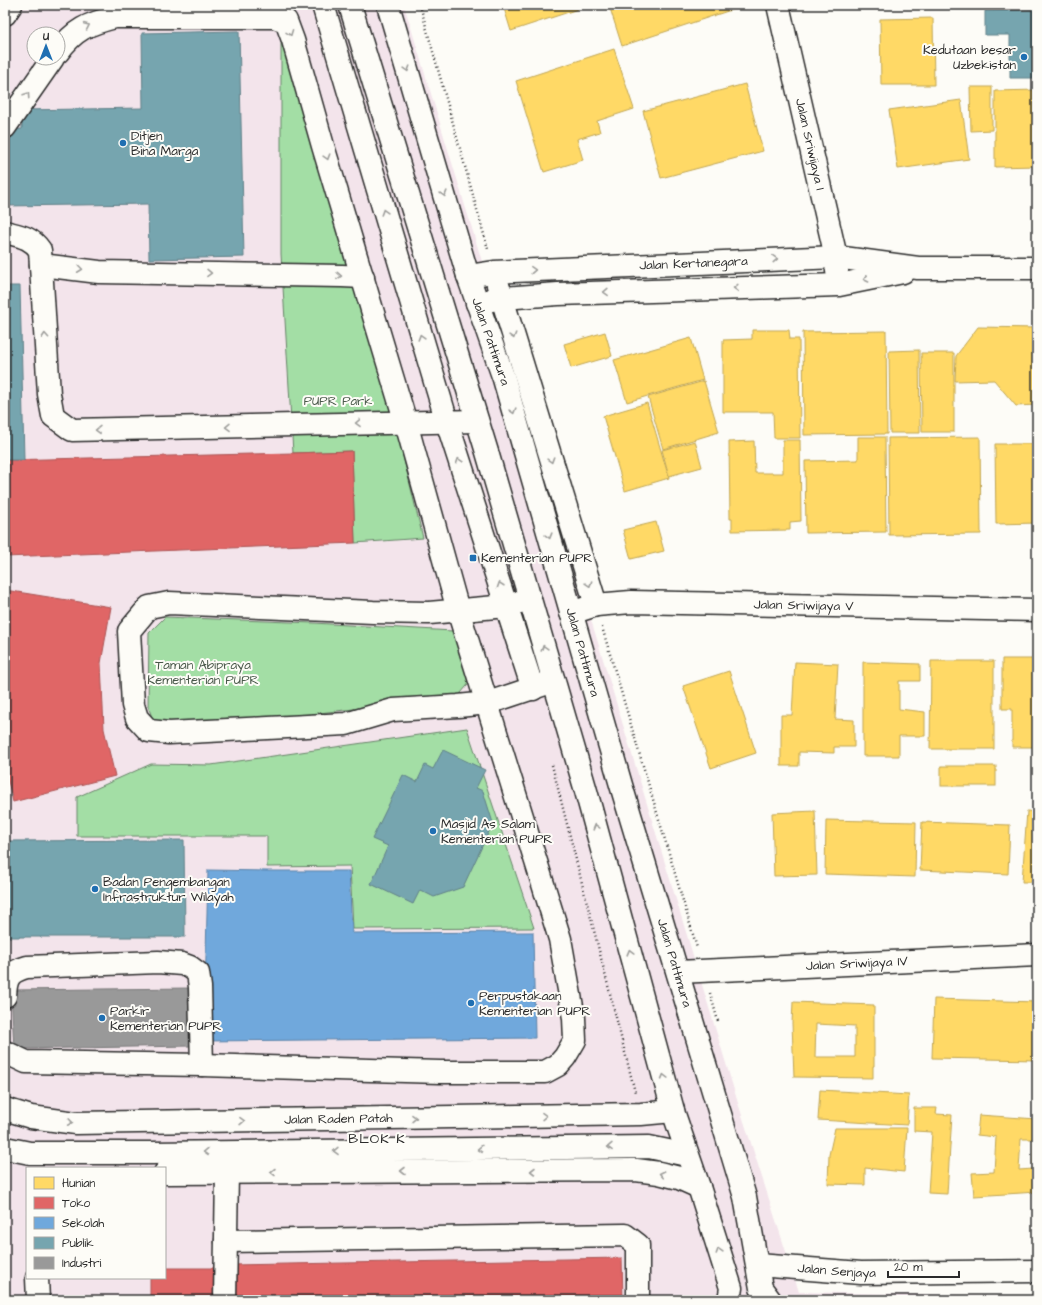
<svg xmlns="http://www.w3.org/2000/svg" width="1042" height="1305" font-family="'Architects Daughter',sans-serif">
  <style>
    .built { fill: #f3e4eb; fill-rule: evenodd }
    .green { fill: #a3dea5; stroke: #678468 }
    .homes { fill: #ffd966; stroke: #bfa554; fill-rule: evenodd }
    .shops { fill: #e06666; stroke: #aa5454 }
    .schools { fill: #6fa8dc; stroke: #5b82a7 }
    .public { fill: #76a5af; stroke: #608087 }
    .industry { fill: #999; stroke: #787878 }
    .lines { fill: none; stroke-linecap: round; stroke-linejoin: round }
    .minor-casing { stroke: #2b2b2b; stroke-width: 25 }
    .major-casing { stroke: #2b2b2b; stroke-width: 25 }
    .path { stroke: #2b2b2b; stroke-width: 2.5; stroke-dasharray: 1 3; stroke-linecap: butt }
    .minor { stroke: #fdfcf7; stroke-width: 22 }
    .major { stroke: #fdfcf7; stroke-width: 22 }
    .oneway { stroke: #9e9e9b }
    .poi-dot { fill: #1f6fb2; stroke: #fdfcf7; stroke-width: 1.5 }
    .labels { text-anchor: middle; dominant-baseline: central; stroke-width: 4; stroke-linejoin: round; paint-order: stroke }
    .poi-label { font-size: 13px; fill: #2b2b2b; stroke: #fdfcf7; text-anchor: start }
    .street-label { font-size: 13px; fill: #2b2b2b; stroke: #fdfcf7 }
    .park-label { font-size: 13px; fill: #49584a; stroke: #fdfcf7 }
    .neighbourhood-label { font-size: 14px; letter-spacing: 1px; fill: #2b2b2b; stroke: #fdfcf7 }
  </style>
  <rect width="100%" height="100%" fill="#fdfcf7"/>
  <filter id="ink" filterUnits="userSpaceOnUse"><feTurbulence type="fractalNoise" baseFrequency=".025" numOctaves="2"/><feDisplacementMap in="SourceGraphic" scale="8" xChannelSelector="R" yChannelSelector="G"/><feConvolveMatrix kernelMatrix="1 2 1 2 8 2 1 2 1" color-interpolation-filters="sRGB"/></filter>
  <g filter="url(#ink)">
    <path class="built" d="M5,5H404L738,1103L799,1292L1037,1297V1300H5ZM34,34H58V58H34ZM27,1168H165V1278H27Z"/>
    <g class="green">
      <path d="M281,22L395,423L423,538L355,543L352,451L293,453L281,254Z"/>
      <path d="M165,617L313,623L453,631L462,652L472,680L455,700L388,705L207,726L154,723L148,706L149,633Z"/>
      <path d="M467,728L534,928L353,929L350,866L267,867V836H77V797L151,764L211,765Z"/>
    </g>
    <g class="homes">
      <path d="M503,5H577L578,9L511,31Z"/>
      <path d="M609,5H733L734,9L622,46Z"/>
      <path d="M933,18L934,85H881L880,19Z"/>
      <path d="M614,49L634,109L597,121L600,132L577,139L583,160L544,172L516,81Z"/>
      <path d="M745,84L763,151L661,178L643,111Z"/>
      <path d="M970,87H992V130L971,131Z"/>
      <path d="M1037,90V166L995,167V91Z"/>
      <path d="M961,100L969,159L898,169L889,110Z"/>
      <path d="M978,327L1037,328V405L1016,406L994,380L955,381L956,356Z"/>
      <path d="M752,330H789L790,339H799L800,438H774L773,412H723V340L752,339Z"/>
      <path d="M886,331L887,434L804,435L803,332Z"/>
      <path d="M605,332L612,356L571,368L564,344Z"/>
      <path d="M691,338L703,380L627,402L614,360Z"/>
      <path d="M919,350L920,433H890L889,351Z"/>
      <path d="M921,353H954V432H922Z"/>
      <path d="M704,381L719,432L663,449L648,397Z"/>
      <path d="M647,403L669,478L625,491L603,416Z"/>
      <path d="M858,437H885L886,532L806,533L805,461L858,460Z"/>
      <path d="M980,437L981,534L889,535L888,438Z"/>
      <path d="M783,440H800L801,521L790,522V530L732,531V519H730L729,442L754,441L755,473H783Z"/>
      <path d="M695,441L702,467L669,476L662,450Z"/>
      <path d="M995,444H1037V523L996,524Z"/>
      <path d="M656,522L664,551L631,559L623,530Z"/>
      <path d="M1002,659H1037V747H1012V709H1002Z"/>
      <path d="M931,661H994V749H930Z"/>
      <path d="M795,662L838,664L835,719L854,720V747H834V753L799,752V766H781V715H792Z"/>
      <path d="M863,662L920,664V681H899V709L925,712V736H899V756H863Z"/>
      <path d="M729,671L756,753L711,768L683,686Z"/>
      <rect x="941" y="766" width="55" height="20"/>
      <path d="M815,811L817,875L774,876L772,813Z"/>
      <path d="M1027,811L1037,812V882H1022Z"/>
      <path d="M826,820L916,822L915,877L825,874Z"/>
      <path d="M922,822L1010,825L1008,874L920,870Z"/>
      <path d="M934,999L1037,1002V1060L932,1058Z"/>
      <path d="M793,1002L874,1005V1066H873V1078L794,1077L792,1023ZM816,1024L855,1026V1057H815Z"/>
      <path d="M820,1090L909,1095L907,1125L818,1120Z"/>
      <path d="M914,1108H937L936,1114L952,1115L947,1194L928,1193L932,1132L914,1131Z"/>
      <path d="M979,1115L1037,1119V1192L974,1196L972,1173L994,1172L996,1137L977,1135ZM1021,1139H1034L1033,1169L1019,1170Z"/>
      <path d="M835,1128H907L904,1172L865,1168V1185L828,1184L829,1155Z"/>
    </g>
    <g class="shops">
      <path d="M352,451L355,543L5,557V460L293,453Z"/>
      <path d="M5,590L111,607L101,663L104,729L115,776L13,802L8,781H5V748H6L5,745Z"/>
      <path d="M622,1258L623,1300H231V1265Z"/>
      <path d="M165,1268H216V1300H150V1278H165Z"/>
    </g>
    <path class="schools" d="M208,870L267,871H349L352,933L533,932L535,1038L204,1041Z"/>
    <g class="public">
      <path d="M1037,10V78H1010V35H985V11Z"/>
      <path d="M239,31L244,257L149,259L148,204L5,206V130L22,129V110L143,108L142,33Z"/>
      <path d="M5,286H20L24,460H5Z"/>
      <path d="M443,750L485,770L476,788L483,791L493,823L463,887L434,897L420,890L413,904L371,884L388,846L372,839L403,775L417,782L425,765L433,769Z"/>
      <path d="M184,840L185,937H5V841Z"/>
    </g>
    <path class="industry" d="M191,988V1046L14,1049L11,990Z"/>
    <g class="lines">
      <g class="minor-casing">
        <g id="minor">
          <path d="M323,5L447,422L533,689"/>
          <path id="s1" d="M778,5L836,257L837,271"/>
          <path d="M5,14L11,5"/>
          <path d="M5,127L53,58"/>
          <path d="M5,232C20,236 31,237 40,250L49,394L53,416L72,430L477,421"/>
          <path d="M41,265L99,272L342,276L363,277"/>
          <path id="s2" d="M468,276L494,272L836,257L918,268H1037"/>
          <path d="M498,285L596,605"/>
          <path d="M477,303L502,298L558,294L839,285L903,272"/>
          <path d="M529,599L507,606L429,613L373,612L169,603L149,607L129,631L133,705L137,718L149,731L169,733L346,724L393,710L458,706L488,703L554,681"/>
          <path id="s3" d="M571,613L596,605L631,602L1037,610"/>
          <path id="s4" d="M678,972L1037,955"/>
          <path d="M5,996C6,977 9,972 27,967L158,962L182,964L190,967L198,973L200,987L202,1065"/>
          <path d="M5,1052L26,1062L202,1065L440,1072H545L558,1065L565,1057L575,1040L574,1018L560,939L458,610L406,423L323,146L293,40L286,21L274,17H115C88,24 75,29 58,52"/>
          <path id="s5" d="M5,1109L31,1117L76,1123L641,1114L673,1111"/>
          <path d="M5,1148L30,1153H151L649,1147L687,1155"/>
          <path d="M165,1173L636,1170L659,1173L679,1178L699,1187"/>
          <path d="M226,1241L625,1235L638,1245V1300"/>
          <path id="s6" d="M758,1265L861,1273L1037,1271"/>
          <path d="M37,1278L38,1300"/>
          <path d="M225,1300L227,1172"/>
        </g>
      </g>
      <g class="major-casing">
        <g id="major">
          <path d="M350,5L487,452L586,791L674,1114L699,1187L731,1288L729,1300"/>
          <path id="s7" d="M388,5L468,276L504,379L621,785L745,1197L761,1288L770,1300"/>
        </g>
      </g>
      <g class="path">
        <path d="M420,5L488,249"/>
        <path d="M602,627L697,948"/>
        <path d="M552,765L635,1092"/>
        <path d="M710,993L718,1021"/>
      </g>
      <use href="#minor" class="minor"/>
      <use href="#major" class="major"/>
    </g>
    <defs><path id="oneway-chevron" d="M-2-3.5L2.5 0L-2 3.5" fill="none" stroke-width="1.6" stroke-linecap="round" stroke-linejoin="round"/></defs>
    <g class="oneway">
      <use href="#oneway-chevron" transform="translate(87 26) rotate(-24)"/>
      <use href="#oneway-chevron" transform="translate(290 33) rotate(69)"/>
      <use href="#oneway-chevron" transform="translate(407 69) rotate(73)"/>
      <use href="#oneway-chevron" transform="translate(27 95) rotate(-56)"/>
      <use href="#oneway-chevron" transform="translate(327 157) rotate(73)"/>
      <use href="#oneway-chevron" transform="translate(444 194) rotate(74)"/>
      <use href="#oneway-chevron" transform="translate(384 212) rotate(-107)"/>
      <use href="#oneway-chevron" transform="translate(775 259) rotate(-3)"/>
      <use href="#oneway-chevron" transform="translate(80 269) rotate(7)"/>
      <use href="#oneway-chevron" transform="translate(533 270) rotate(-3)"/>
      <use href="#oneway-chevron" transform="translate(209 273) rotate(1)"/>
      <use href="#oneway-chevron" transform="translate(339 276) rotate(3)"/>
      <use href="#oneway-chevron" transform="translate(866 279) rotate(168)"/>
      <use href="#oneway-chevron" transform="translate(736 288) rotate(178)"/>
      <use href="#oneway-chevron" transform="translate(606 292) rotate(178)"/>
      <use href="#oneway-chevron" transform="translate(45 336) rotate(-94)"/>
      <use href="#oneway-chevron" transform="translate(513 336) rotate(73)"/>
      <use href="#oneway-chevron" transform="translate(421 337) rotate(-107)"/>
      <use href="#oneway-chevron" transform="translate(513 411) rotate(74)"/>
      <use href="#oneway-chevron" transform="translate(358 423) rotate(179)"/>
      <use href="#oneway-chevron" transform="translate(228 427) rotate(179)"/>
      <use href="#oneway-chevron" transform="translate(98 430) rotate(179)"/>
      <use href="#oneway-chevron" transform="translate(551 460) rotate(73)"/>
      <use href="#oneway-chevron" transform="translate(459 461) rotate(-108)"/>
      <use href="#oneway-chevron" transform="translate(549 536) rotate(74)"/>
      <use href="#oneway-chevron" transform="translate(589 584) rotate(72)"/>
      <use href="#oneway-chevron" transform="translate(500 585) rotate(-109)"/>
      <use href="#oneway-chevron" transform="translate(544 648) rotate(-107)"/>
      <use href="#oneway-chevron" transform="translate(596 827) rotate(-105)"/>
      <use href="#oneway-chevron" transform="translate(630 952) rotate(-105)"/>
      <use href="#oneway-chevron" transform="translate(664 1077) rotate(-105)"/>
      <use href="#oneway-chevron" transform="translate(544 1116) rotate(-1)"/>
      <use href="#oneway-chevron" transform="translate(414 1118) rotate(-1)"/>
      <use href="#oneway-chevron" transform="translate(242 1121) rotate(-1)"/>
      <use href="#oneway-chevron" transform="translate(70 1122) rotate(8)"/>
      <use href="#oneway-chevron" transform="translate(610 1147) rotate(179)"/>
      <use href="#oneway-chevron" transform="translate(480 1149) rotate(179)"/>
      <use href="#oneway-chevron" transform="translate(336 1151) rotate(179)"/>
      <use href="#oneway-chevron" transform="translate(206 1152) rotate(179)"/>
      <use href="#oneway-chevron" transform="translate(403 1171) rotate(180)"/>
      <use href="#oneway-chevron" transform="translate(533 1171) rotate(180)"/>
      <use href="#oneway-chevron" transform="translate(273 1172) rotate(180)"/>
      <use href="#oneway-chevron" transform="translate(662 1174) rotate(-168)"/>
      <use href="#oneway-chevron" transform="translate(719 1251) rotate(-107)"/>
    </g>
  </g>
  <g class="poi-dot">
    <circle cx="1024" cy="57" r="4"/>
    <circle cx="123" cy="143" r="4"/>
    <rect x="469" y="554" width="8" height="8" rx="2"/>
    <circle cx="433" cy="831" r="4"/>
    <circle cx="95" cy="889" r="4"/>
    <circle cx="471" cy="1003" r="4"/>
    <circle cx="102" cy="1018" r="4"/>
  </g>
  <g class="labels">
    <g class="poi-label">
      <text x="1016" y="50" text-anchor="end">Kedutaan besar<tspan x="1016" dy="15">Uzbekistan</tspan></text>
      <text x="131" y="136">Ditjen<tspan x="131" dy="15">Bina Marga</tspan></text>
      <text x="481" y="558">Kementerian PUPR</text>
      <text x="441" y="824">Masjid As Salam<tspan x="441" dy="15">Kementerian PUPR</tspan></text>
      <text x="103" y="882">Badan Pengembangan<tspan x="103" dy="15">Infrastruktur Wilayah</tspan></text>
      <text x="479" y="996">Perpustakaan<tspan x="479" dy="15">Kementerian PUPR</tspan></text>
      <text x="110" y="1011">Parkir<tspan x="110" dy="15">Kementerian PUPR</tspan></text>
    </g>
    <g class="street-label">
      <text stroke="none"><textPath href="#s1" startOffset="143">Jalan Sriwijaya I</textPath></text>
      <text stroke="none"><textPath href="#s2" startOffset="226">Jalan Kertanegara</textPath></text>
      <text stroke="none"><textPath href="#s7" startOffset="352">Jalan Pattimura</textPath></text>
      <text stroke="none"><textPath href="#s3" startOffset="234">Jalan Sriwijaya V</textPath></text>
      <text stroke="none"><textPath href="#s7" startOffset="676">Jalan Pattimura</textPath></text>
      <text stroke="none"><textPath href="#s7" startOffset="1000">Jalan Pattimura</textPath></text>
      <text stroke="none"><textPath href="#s4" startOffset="179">Jalan Sriwijaya IV</textPath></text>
      <text stroke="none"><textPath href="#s5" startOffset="335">Jalan Raden Patah</textPath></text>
      <text stroke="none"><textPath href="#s6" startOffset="79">Jalan Senjaya</textPath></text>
    </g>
    <g class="park-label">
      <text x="338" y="401">PUPR Park</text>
      <text x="203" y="665">Taman Abipraya<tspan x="203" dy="15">Kementerian PUPR</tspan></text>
    </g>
    <g class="neighbourhood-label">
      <text x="377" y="1139">BLOK K</text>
    </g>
  </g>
  <rect width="1042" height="1305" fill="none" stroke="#fdfcf7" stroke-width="20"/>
  <rect x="10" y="10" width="1022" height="1285" fill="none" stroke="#2b2b2b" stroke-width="1.5" filter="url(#ink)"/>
  <rect x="26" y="1167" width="140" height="112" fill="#fdfcf7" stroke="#a9a8a5"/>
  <rect x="34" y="1177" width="20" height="12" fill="#ffd966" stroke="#a9a8a5"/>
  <text x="62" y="1187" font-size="12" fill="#2b2b2b">Hunian</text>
  <rect x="34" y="1197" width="20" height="12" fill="#e06666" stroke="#a9a8a5"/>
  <text x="62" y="1207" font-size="12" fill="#2b2b2b">Toko</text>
  <rect x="34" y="1217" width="20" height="12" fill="#6fa8dc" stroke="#a9a8a5"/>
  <text x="62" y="1227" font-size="12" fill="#2b2b2b">Sekolah</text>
  <rect x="34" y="1237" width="20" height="12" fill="#76a5af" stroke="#a9a8a5"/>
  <text x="62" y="1247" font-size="12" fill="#2b2b2b">Publik</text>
  <rect x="34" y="1257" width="20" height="12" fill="#999999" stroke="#a9a8a5"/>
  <text x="62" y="1267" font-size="12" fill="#2b2b2b">Industri</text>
  <g transform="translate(46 46)"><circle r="19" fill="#fdfcf7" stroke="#a9a8a5"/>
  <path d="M0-3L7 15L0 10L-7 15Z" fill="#1f6fb2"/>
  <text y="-6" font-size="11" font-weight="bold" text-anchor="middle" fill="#2b2b2b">U</text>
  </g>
  <path d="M888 1271v6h71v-6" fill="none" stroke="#2b2b2b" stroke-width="2"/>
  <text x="894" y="1271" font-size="12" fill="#2b2b2b" stroke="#fdfcf7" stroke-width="3" paint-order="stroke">20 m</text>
</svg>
